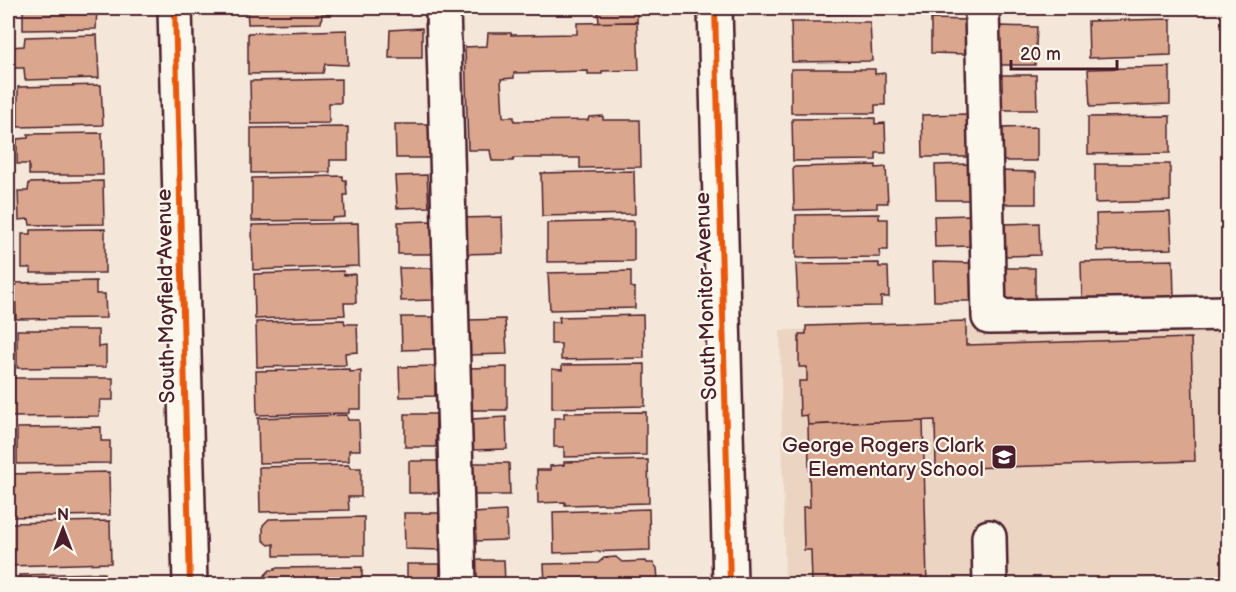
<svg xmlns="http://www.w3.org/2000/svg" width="1236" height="592" font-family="'Balsamiq Sans',sans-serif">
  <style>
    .built { fill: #ecd4c2 }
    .building { fill: #daa78e; stroke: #4a1f2b; stroke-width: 1.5 }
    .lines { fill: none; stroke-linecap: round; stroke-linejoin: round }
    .minor-casing { stroke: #4a1f2b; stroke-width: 38 }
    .minor { stroke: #fbf7ec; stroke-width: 33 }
    .cycleway-casing { stroke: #fbf7ec; stroke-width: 10 }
    .cycleway { stroke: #e8590c; stroke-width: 6 }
    .labels { text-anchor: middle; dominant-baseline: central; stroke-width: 4.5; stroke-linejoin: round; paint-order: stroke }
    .street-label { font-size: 21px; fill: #4a1f2b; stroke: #fbf7ec }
    .poi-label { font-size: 21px; fill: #4a1f2b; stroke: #fbf7ec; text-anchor: end }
  </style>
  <rect width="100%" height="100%" fill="#f4e7d9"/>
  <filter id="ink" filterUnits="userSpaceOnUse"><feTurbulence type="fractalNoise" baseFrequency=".0167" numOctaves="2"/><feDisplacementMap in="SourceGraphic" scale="12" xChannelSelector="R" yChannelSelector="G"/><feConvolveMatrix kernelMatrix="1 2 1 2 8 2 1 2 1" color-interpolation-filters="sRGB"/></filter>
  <g filter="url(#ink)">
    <path class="built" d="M1222,322L1226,584H785L780,330Z"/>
    <g class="building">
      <path d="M23,8H97L96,29L23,30Z"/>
      <path d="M247,8H332V14H322L321,23L248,24Z"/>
      <path d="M508,8H637V22L599,23L598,12L509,14Z"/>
      <path d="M791,8H872L871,13L791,15Z"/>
      <path d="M997,8H1035V10L997,11Z"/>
      <path d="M931,19L967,20L966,54L931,53Z"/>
      <path d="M1171,19V55L1089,58L1088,21Z"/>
      <path d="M637,22L639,70L602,71V74H588V71L514,73V78L501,79L503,117H514V121L588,120L589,117L603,116V120H640L641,167L580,168V158H514L513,161H492L490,150H468L465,47L487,46L488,33H511V35L577,34V23Z"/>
      <path d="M791,22H870L872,61L792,62Z"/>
      <path d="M999,26L1037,27L1035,65H999Z"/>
      <path d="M422,28V58H389L390,30Z"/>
      <path d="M347,30L348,65L325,64L323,73L248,74V33Z"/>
      <path d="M97,35L99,78L25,80L24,68H10L11,47L24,46L25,37Z"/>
      <path d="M1170,67V104L1090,107L1088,69Z"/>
      <path d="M791,69H875V74L885,73V105H875V113H791Z"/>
      <path d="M1000,75H1036L1037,110H1001Z"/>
      <path d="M341,79V103H329V123L251,124L250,81Z"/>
      <path d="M101,85L103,125L18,127V87Z"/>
      <path d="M969,114L970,157H923L922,115Z"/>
      <path d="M1170,116V153L1088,154V117Z"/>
      <path d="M875,118V124L885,123L886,153H876V160L793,161L792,119Z"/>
      <path d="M395,124H430L431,158H396Z"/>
      <path d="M348,127V160H330V172L251,173V128Z"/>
      <path d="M1037,127V161H1002L1001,128Z"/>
      <path d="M102,133L103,175H29V164H17V139L28,138V134Z"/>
      <path d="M970,164V200H936L935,165Z"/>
      <path d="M1095,164H1170V201L1095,203Z"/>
      <path d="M876,165V168L886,167L888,203H877V208L794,210L793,167Z"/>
      <path d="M634,171L635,214L542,216L541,173Z"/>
      <path d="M1000,171L1036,172V204H1000Z"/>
      <path d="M427,175L429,207L397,208L395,176Z"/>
      <path d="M343,176V180H346L347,195H344L345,217L332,218V220L252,221V178Z"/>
      <path d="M103,181L104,224L30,225L29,219L19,220L18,191H28L29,183Z"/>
      <path d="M1170,212L1172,249L1097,251L1096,214Z"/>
      <path d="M879,214V219H888V250H879L880,257L796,258V215Z"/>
      <path d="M970,215L971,246L935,247L934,216Z"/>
      <path d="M502,217L503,253L462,254L461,218Z"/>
      <path d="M433,221V254H398V222Z"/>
      <path d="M634,221V261L547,262V223Z"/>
      <path d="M358,223L359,266L253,270L252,225Z"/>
      <path d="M1039,223L1040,255L1005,256L1004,224Z"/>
      <path d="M105,229V273H31V268H22V234H31V230Z"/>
      <path d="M1173,260L1174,298L1082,300L1081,262Z"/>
      <path d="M933,262L975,263L974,301H934Z"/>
      <path d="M879,263V267H888L889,297H881V306L798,307L796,264Z"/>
      <path d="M399,268H432L433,300L401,301Z"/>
      <path d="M1004,268H1035V302L1003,303Z"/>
      <path d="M343,271L344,275L355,274L356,303H344L345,315L255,319L254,274Z"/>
      <path d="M631,271V287L635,288V308L550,310L548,273Z"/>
      <path d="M96,281V294H105L106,318L16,319L15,283Z"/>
      <path d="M643,315L644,358L561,360V344H551V322H560L559,317Z"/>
      <path d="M401,317H434V349L402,350Z"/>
      <path d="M505,319L507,354L469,355L467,320Z"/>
      <path d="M344,320L345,324H357L358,352L345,353L346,365L257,367L256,322Z"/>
      <path d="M966,321V345L1191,338L1195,461L936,469L935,420L808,425L807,415L800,416L799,381H807V367H799V334H806V326Z"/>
      <path d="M17,330H98V347L106,346V367L17,368Z"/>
      <path d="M645,364V406L552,408V369L562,370V365Z"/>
      <path d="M435,366V396L400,397L399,367Z"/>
      <path d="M507,367V410H468V368Z"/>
      <path d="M350,369V372L361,371V409H349V413L257,415L256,371Z"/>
      <path d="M8,378H113V400H100L99,416L8,417Z"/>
      <path d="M646,412V455L564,457V447H554V418H564V413Z"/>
      <rect x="405" y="414" width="31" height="33"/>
      <path d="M347,415L348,420H359L360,450H349V461L259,463L258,418Z"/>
      <path d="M506,417L507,449L473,450L472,419Z"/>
      <path d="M923,420L927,584H812L811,550H804L803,507H810L808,425Z"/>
      <path d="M101,427V441H110V463L17,464V428Z"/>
      <path d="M648,460L649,503L565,505V502L538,503L537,470H550V466L564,465V462Z"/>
      <rect x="409" y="461" width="31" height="32"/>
      <path d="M473,463H509L510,495H474Z"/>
      <path d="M349,465L350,468H361V497H348L349,510L260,512L259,467Z"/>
      <path d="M109,472L110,515L8,517V474Z"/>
      <path d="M649,509L650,550L554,553L553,512Z"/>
      <path d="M506,511L507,540L473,541V513Z"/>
      <path d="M404,513H439L440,550L405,549Z"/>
      <path d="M364,517V555L274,556V544L269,545L263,540V525L269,519Z"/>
      <path d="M110,521L111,563L8,566V523Z"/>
      <path d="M616,557L622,562L646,561L647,563H653L657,568L658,580L655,583L647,584H525H545L544,564L598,563L604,558Z"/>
      <path d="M473,560H504L505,584H473Z"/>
      <rect x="407" y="564" width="33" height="20"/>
      <path d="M362,567V584H265V575L270,570H275V568Z"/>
      <path d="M104,573V584H113H20L19,575Z"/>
    </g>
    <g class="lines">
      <g class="minor-casing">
        <g id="minor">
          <path d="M175,8L190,584"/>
          <path d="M443,8L459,584"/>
          <path d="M715,8L730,584"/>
          <path d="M982,8L989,317L1228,313"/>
          <path d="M989,537L990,584"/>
        </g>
      </g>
      <use href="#minor" class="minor"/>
      <g class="cycleway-casing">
        <g id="cycleway">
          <path d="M175,8L190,584"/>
          <path d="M715,8L730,584"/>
        </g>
      </g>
      <use href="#cycleway" class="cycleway"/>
    </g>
  </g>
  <defs>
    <g id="school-square" transform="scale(1.35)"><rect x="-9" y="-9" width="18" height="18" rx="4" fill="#4a1f2b" stroke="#fbf7ec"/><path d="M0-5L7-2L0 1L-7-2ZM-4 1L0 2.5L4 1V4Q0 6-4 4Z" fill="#fff"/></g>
  </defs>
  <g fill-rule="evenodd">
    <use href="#school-square" x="1004" y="457"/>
  </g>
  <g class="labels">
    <g class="street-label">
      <text transform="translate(166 296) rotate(-91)">South Mayfield Avenue</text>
      <text transform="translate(706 296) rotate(-92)">South Monitor Avenue</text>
    </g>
    <g class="poi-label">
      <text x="984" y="445">George Rogers Clark<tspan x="984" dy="24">Elementary School</tspan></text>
    </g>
  </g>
  <rect width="1236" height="592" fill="none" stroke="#fbf7ec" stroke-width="30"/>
  <rect x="15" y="15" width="1206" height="562" fill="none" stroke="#4a1f2b" stroke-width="2" filter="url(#ink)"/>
  <g transform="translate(63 529)" stroke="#fbf7ec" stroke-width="4.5" paint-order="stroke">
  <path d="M0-4.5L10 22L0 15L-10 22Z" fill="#4a1f2b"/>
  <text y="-9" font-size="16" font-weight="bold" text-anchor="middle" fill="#4a1f2b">N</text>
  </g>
  <path d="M1011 60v9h106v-9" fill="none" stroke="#4a1f2b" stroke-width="3"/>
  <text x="1020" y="60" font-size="18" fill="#4a1f2b" stroke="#fbf7ec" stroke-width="4.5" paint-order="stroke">20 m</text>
</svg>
